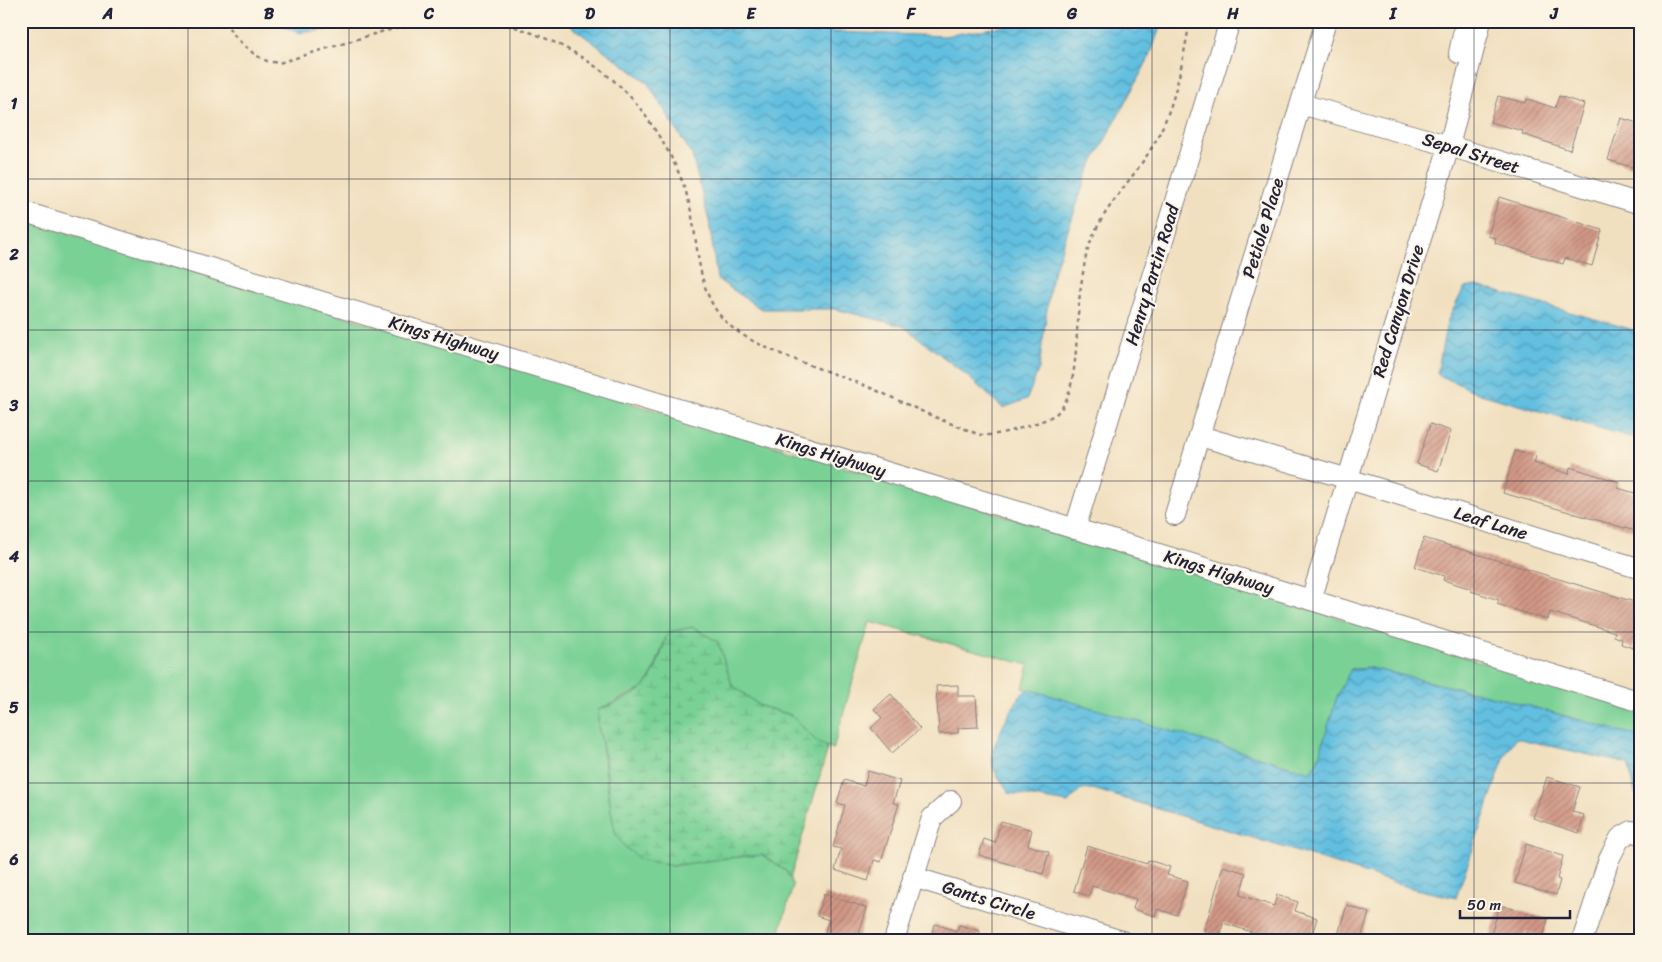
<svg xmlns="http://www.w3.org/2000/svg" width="1662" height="962" font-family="Sriracha,sans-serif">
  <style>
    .green { fill: #7ad196; stroke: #4e7a68 }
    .wetland { fill: url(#wetland-marsh); stroke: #4e7a68 }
    .water { fill: url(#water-waves); stroke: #42708e }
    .building { fill: url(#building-hatch) }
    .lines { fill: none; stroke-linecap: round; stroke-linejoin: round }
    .minor-casing { stroke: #8a817e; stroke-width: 22 }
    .path { stroke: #8a817e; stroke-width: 2.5; stroke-dasharray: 4 4; stroke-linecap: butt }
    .minor { stroke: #fff; stroke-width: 20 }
    .grid { fill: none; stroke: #22223b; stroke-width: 1; stroke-opacity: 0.55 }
    .labels { text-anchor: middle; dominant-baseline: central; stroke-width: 4; stroke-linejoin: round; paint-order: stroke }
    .street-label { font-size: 18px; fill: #22223b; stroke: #fcf5e5 }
    .neatline { fill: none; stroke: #22223b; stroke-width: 2 }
    .grid-label { font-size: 16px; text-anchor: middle; font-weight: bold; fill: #22223b }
  </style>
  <defs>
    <pattern id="wetland-marsh" width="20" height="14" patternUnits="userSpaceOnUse" patternTransform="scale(1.25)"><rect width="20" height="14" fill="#7ad196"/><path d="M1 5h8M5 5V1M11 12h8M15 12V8" fill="none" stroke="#69b382"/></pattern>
    <pattern id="water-waves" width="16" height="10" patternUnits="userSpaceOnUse" patternTransform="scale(1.25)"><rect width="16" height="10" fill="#62bfe0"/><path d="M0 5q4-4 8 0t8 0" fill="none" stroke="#509bb7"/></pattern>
    <pattern id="building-hatch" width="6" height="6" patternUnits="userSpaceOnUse" patternTransform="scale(1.25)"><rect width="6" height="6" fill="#d29886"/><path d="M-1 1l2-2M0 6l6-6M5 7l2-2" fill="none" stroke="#aa7c6f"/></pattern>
  </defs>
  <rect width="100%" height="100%" fill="#fcf5e5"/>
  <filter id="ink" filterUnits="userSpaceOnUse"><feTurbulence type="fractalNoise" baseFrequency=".02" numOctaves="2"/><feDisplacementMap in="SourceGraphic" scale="10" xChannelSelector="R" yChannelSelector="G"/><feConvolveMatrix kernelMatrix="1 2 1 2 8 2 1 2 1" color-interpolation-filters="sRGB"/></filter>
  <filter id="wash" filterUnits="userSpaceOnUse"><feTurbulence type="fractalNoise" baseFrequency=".0096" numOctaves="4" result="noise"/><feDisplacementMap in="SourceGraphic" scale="20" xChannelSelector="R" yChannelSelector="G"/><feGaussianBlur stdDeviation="1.12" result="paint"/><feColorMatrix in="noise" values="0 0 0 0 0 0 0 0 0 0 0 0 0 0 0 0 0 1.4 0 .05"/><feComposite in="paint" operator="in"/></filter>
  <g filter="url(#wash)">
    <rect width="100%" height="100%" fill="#f1e0c0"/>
    <path class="green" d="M21,219L1072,536L1641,711V737L1507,700L1366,667V669H1351L1318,760L1310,773L1023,688L1029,665L870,622L833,749L817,742L791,715L760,706L732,685L725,666L668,632L654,671L644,688L598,710L608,791L616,835L726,858L763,855L787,872L793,886L777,941H21Z"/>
    <path class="wetland" d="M693,627L718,642L732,685L760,706L791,715L817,742L827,747V751L790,879L787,872L763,855L726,858L672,866L640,859L625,847L616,835L611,812L605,759L598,725V710C609,706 637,695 644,687C657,673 662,649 668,632Z"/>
    <g class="water">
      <path d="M269,21H364L341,28L299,33Z"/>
      <path d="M564,21H669L678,26L944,36L1011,25L1017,21H1162L1150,56L1088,172L1051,280L1039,368L1027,399L1003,408L964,373L903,326L835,309H761L717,279L709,221L692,155L647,82Z"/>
      <path d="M1477,286L1641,332V440L1480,394L1437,374L1447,322L1464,288Z"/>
      <path d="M1366,667L1507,700L1641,737V798H1638C1630,785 1633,777 1628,764L1516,738L1505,755L1456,898L1411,888L1257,839L1093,789H1081L1068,803L1009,793C1005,784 995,775 993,766C993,761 992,754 993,750C997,737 1017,694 1028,689L1310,772L1318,760L1337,696L1351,669H1365Z"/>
    </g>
    <g id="blocks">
      <g class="building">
        <path d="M1498,96L1525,103L1527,99L1555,108L1559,96L1584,104L1570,150L1522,134L1523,131L1490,122Z"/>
        <path d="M1621,118L1641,124V148L1635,168L1608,160Z"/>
        <path d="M1499,197L1602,230L1592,266L1565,258L1563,264L1495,243L1496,238L1488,236Z"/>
        <path d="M1430,424L1451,431L1438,471L1417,464Z"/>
        <path d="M1515,451L1536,456L1534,463L1569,474L1570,467L1619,482L1618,488L1641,495V515L1635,531L1503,493Z"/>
        <path d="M1424,538L1641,604V623L1633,648L1621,644L1622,639L1614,636L1615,632L1550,612L1548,620L1518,611L1497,604L1499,600L1471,591L1472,589L1443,580L1444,576L1415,567Z"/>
        <path d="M958,685V696H976L978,727L958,728V733L939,734L936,686Z"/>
        <path d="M891,694L920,729L892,753L871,728L882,718L874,709Z"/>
        <path d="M868,771L900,781L893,803L899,804L881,862L874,860L868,881L835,870L841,849L833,847L845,805L837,803L844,780L864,786Z"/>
        <path d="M1547,777L1580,787L1572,812L1584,815L1579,833L1533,818Z"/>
        <path d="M1001,821L1032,830L1028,845L1049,852L1043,874L979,855L984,839L995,843Z"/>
        <path d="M1526,844L1563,856L1557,879L1560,880L1556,895L1515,883Z"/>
        <path d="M1087,846L1147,864L1148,860L1170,867L1167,875L1188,881L1177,915L1157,909L1155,916L1133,909L1136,899L1092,886L1089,896L1074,891Z"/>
        <path d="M1223,866L1246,873L1240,895L1274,906L1277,895L1298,902L1295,911L1317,918L1310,941H1263L1264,936L1223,923L1220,936L1204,931Z"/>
        <path d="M824,894L867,908L857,941H851L825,932L829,920L817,916Z"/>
        <path d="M1347,905L1369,913L1360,941H1336Z"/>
        <path d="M1500,905L1548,919L1543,937L1526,932L1523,941H1489Z"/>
        <path d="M935,924L957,931L959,925L980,931L978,941H929Z"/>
      </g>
    </g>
  </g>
  <g filter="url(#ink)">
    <use href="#blocks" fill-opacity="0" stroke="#8a817e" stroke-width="1"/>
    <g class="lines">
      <g class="minor-casing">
        <g id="minor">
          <path d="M1459,53L1466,21"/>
          <path d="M1301,104L1436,142L1641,204"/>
          <path d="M21,211L1298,596L1641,702"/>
          <path d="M1200,436L1335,475L1641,569"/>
          <path d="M1175,515L1326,21"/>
          <path d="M1075,529L1230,21"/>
          <path d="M1311,600L1449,146L1481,21"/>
          <path d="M913,877L1122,941"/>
          <path d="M894,941L932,818L951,801"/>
          <path d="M1582,941L1609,859L1620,838L1632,831L1641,834"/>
        </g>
      </g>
      <g class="path">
        <path d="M225,21C231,35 253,56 267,61C270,62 275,62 279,63L384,31L436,21"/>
        <path d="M483,21C494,23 507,24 518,28C561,42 605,67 634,101C646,115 655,130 665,146C676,165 685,185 690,207C699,245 696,290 724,320C750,349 828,370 866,386C897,399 927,415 960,427C967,429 975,434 982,435C995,437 1047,422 1057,413C1077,396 1076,340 1078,315C1079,297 1082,278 1085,261C1094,214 1133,182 1155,142C1176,104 1182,63 1190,21"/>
      </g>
      <use href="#minor" class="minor"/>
    </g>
  </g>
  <path class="grid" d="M188,21V941M349,21V941M510,21V941M670,21V941M831,21V941M992,21V941M1152,21V941M1313,21V941M1474,21V941M21,179H1641M21,330H1641M21,481H1641M21,632H1641M21,783H1641"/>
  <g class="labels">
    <g class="street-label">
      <text transform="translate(1471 153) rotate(17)">Sepal Street</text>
      <text transform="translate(1263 228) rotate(-73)">Petiole Place</text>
      <text transform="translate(1152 275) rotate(-73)">Henry Partin Road</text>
      <text transform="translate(1398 311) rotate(-73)">Red Canyon Drive</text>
      <text transform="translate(444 338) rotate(17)">Kings Highway</text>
      <text transform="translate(831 455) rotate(17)">Kings Highway</text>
      <text transform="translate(1491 523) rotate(17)">Leaf Lane</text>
      <text transform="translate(1219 572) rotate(17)">Kings Highway</text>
      <text transform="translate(989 900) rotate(17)">Gants Circle</text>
    </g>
  </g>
  <rect width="1662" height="962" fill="none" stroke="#fcf5e5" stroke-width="55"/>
  <path d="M1460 910v8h110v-8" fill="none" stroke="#22223b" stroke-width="2.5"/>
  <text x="1467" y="910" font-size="15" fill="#22223b" stroke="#fcf5e5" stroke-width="4" paint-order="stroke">50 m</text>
  <rect x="28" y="28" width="1606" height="906" class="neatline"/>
  <g class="grid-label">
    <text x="108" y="19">A</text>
    <text x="269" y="19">B</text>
    <text x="429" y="19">C</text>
    <text x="590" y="19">D</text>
    <text x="751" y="19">E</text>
    <text x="911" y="19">F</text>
    <text x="1072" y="19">G</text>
    <text x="1233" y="19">H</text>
    <text x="1393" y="19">I</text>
    <text x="1554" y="19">J</text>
    <text x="14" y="109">1</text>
    <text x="14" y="260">2</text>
    <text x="14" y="411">3</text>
    <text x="14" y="562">4</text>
    <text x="14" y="713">5</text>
    <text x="14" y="865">6</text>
  </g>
</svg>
